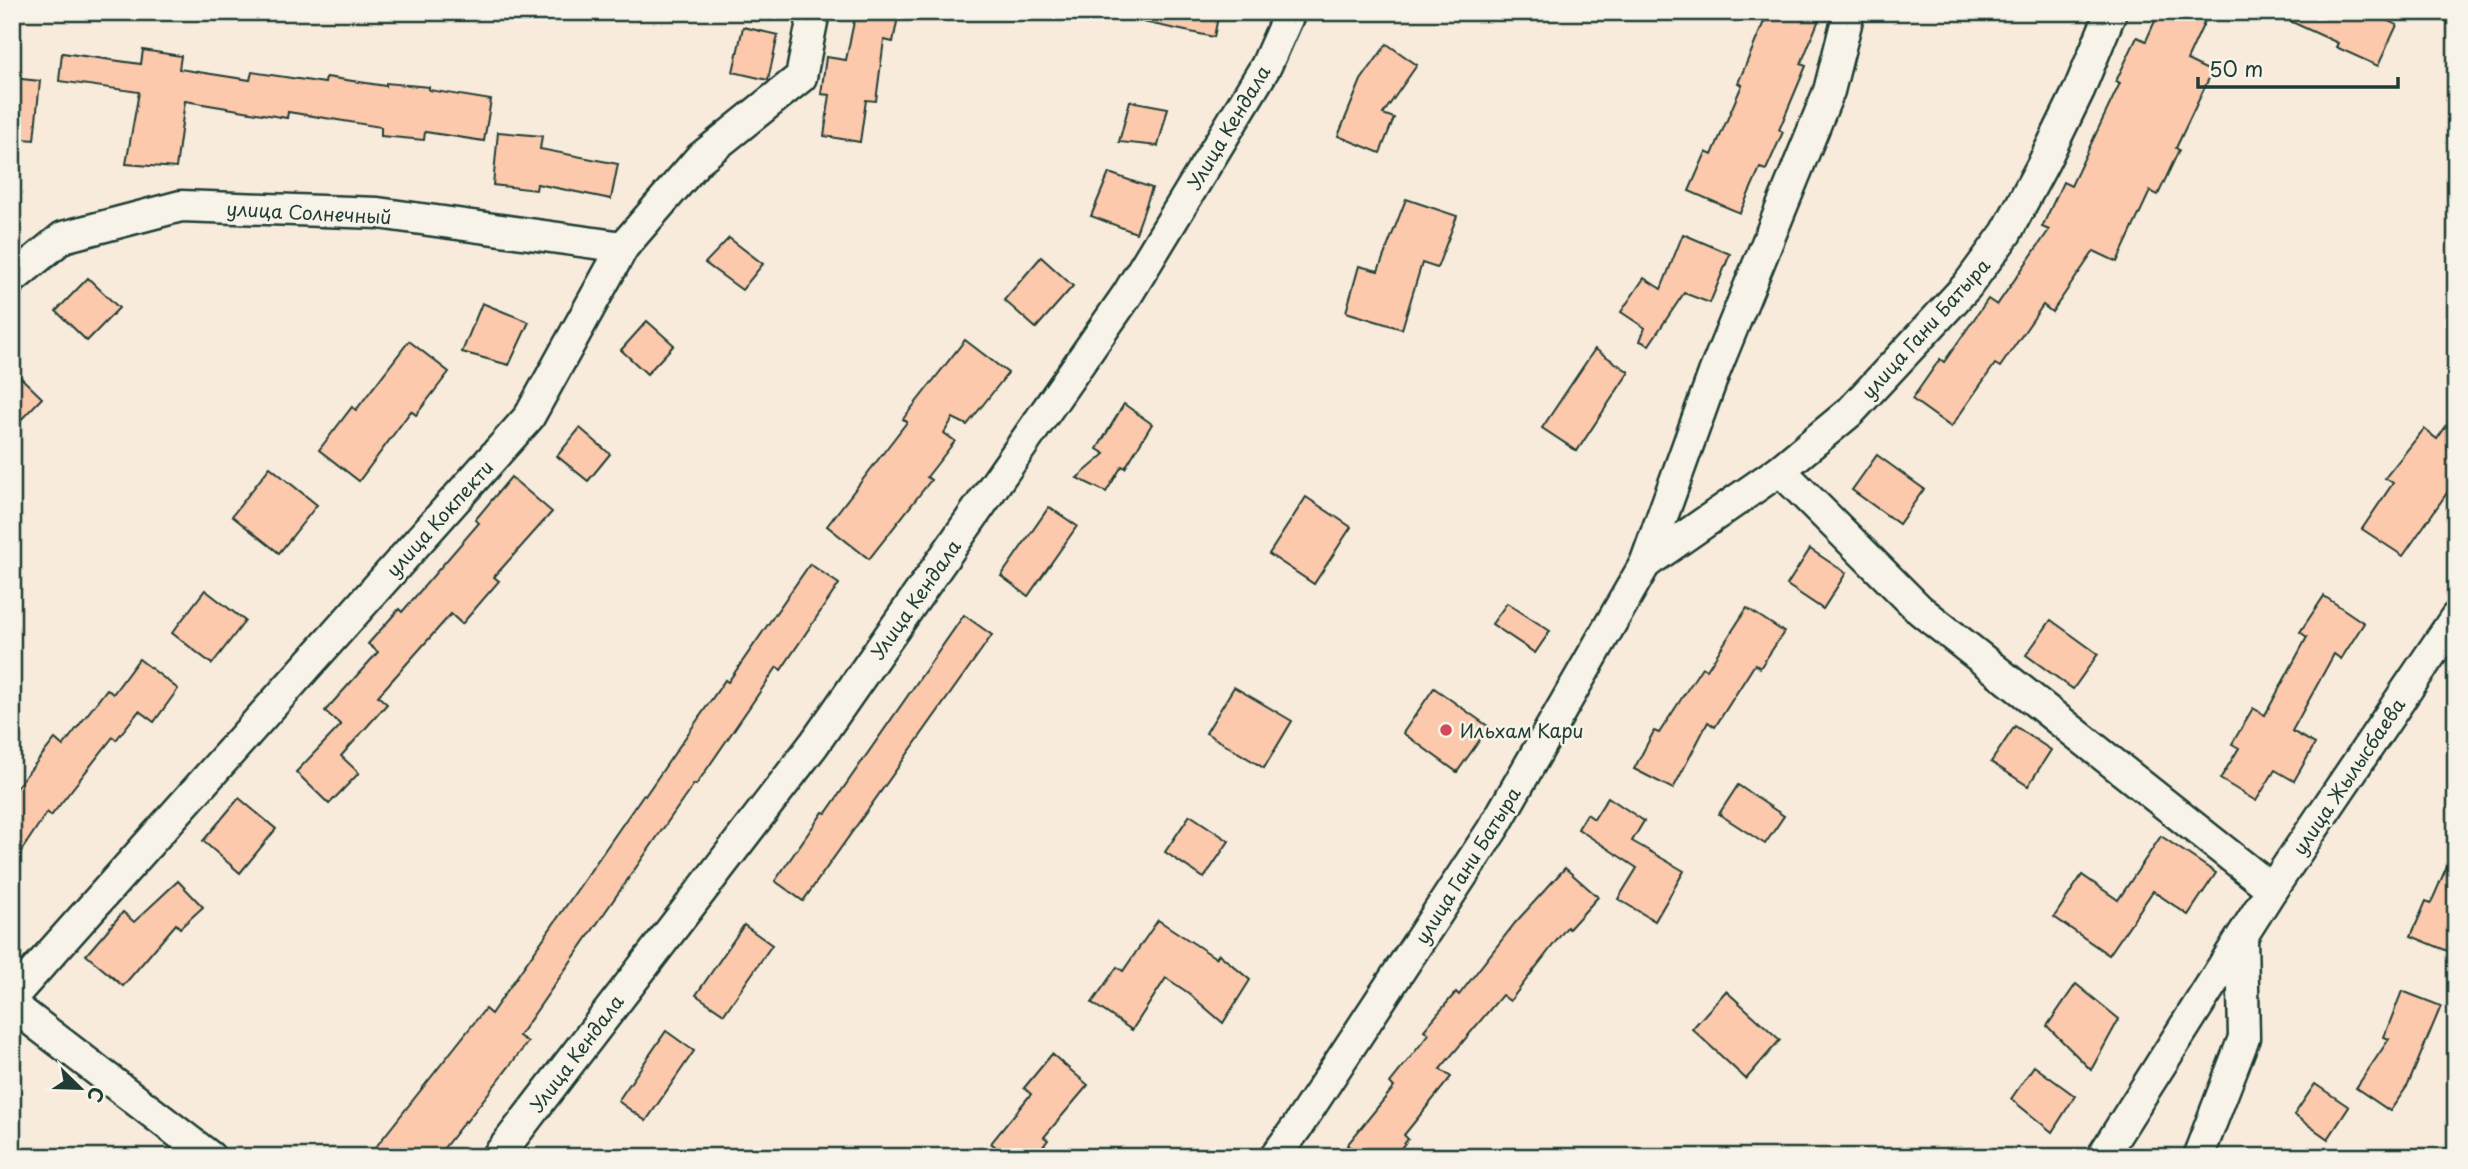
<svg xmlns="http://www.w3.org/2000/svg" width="2468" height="1169" font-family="'Playpen Sans',sans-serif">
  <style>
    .building { fill: #fcc9ac; stroke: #1f3d34; stroke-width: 2 }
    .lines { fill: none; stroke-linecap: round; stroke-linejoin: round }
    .minor-casing { stroke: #1f3d34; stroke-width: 35 }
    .minor { stroke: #f7f3e8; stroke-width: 30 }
    .poi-dot { fill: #d1495b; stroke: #f7f3e8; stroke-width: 2.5 }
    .labels { text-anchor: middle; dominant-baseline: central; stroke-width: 5; stroke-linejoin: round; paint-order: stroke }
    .street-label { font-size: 19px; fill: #1f3d34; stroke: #f7f3e8 }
    .poi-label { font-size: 19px; fill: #1f3d34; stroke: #f7f3e8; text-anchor: start }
  </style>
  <rect width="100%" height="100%" fill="#f8ebdc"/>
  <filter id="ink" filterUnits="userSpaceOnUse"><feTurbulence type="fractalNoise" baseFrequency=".0143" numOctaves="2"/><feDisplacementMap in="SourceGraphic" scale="14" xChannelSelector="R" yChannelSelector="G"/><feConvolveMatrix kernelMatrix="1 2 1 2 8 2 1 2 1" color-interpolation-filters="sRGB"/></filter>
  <g filter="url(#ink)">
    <g class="building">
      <path d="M856,12H899L893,42L884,40L876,101L866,100L860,142L824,136L830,95L821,94L826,57L846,60Z"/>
      <path d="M1144,12H1219L1214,37L1143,22Z"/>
      <path d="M1768,12H1822L1801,64L1806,66L1779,130L1783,132L1766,170L1760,168L1740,213L1689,191L1706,152L1712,155L1742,85L1738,83Z"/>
      <path d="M2159,12H2209L2187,60L2212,72L2176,148L2179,150L2158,195L2150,191L2117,262L2094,251L2052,312L2043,305L2000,367L1995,364L1951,427L1912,399L1940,359L1944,362L1988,299L1997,305L2049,230L2042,227L2063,182L2071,186L2120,83L2116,81L2137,37L2146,41Z"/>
      <path d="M2270,12H2370L2397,25L2378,66L2336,47L2338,43Z"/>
      <path d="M743,27L778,35L768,80L733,72Z"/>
      <path d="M1387,44L1417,65L1383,114L1394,118L1380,153L1338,136L1361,80Z"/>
      <path d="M143,50L181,56L179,69L250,80L252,72L325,83L326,77L386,86V83L429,87V90L491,100L484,141L425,132L424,140L381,136V127L288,112L287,118L185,101L176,168L126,164L139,92L59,81L62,53L141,64Z"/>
      <path d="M12,78L40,81L34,140L12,138Z"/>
      <path d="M1130,101L1168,108L1158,146L1119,142Z"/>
      <path d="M498,132L542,136L540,149L618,164L611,199L537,184L536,190L493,185Z"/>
      <path d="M1109,173L1152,188L1136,233L1091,216Z"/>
      <path d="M1406,199L1457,216L1437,268L1422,263L1402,329L1346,312L1359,266L1378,271Z"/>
      <path d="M1683,234L1730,254L1710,303L1684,293L1649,345L1640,341L1645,328L1621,312L1644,278L1661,289Z"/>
      <path d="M729,238L763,264L742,290L705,263Z"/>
      <path d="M1041,257L1073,286L1036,328L1004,300Z"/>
      <path d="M88,278L119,308L87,341L56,311Z"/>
      <path d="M482,303L529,322L509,365L462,352Z"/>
      <path d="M647,321L674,345L647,374L621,350Z"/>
      <path d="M965,340L1008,373L967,425L953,418L944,433L955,441L927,477L931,480L869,559L827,526L907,422L903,419Z"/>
      <path d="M409,341L449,372L416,415L411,411L359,481L319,450L352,407L356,410Z"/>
      <path d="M1595,349L1629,372L1577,451L1542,428Z"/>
      <path d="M12,369L42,398L12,429Z"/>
      <path d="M1124,404L1152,424L1125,468L1122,466L1106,492L1077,478L1105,454L1097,449Z"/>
      <path d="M2456,412V480L2403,556L2362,529L2393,483L2385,478L2424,429L2437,439Z"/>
      <path d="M580,428L610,454L588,481L557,456Z"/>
      <path d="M1877,455L1924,489L1899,524L1852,490Z"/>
      <path d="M270,467L317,505L279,553L232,516Z"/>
      <path d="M511,477L552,512L494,577L499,581L462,624L451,614L378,696L387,704L341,756L359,773L329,804L296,772L341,725L325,711L378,652L368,644L399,609L402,612L479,523L475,520Z"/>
      <path d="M1306,497L1351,527L1314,584L1269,554Z"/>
      <path d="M1049,507L1077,526L1028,596L1001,576Z"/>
      <path d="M1810,549L1846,573L1823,609L1787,585Z"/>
      <path d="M810,564L839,584L781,670L777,667L696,785L694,784L519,1036L528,1042L466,1122L465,1121L437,1157H368L485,1009L491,1014L643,795L645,796L725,680L728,682Z"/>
      <path d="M205,590L245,621L212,664L172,633Z"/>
      <path d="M2324,596L2364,623L2341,659L2334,654L2292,731L2315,744L2294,781L2275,770L2256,801L2220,779L2239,748L2232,744L2253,708L2265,715L2307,637L2300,632Z"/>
      <path d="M1507,603L1550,631L1535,653L1492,624Z"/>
      <path d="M1747,608L1784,632L1760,668L1755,664L1715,727L1708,722L1673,789L1634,769L1654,731L1659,733L1702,667L1707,670Z"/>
      <path d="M964,615L992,635L803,901L775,881L823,812L826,813Z"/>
      <path d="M2051,620L2098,654L2073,689L2026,655Z"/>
      <path d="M139,659L178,689L154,722L139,711L116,740L113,737L51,816L47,812L12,865V793L55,739L63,746L107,689L113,694Z"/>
      <path d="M1234,687L1292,721L1264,768L1206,733Z"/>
      <path d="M1434,688L1489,727L1457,772L1403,733Z"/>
      <path d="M2015,726L2051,750L2028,786L1991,762Z"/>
      <path d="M1738,785L1784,816L1765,844L1719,814Z"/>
      <path d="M1608,797L1644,821L1632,841L1684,871L1655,921L1618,899L1637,868L1578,829L1587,814L1594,819Z"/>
      <path d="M239,798L276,829L240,873L203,841Z"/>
      <path d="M1190,815L1229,841L1204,878L1165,852Z"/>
      <path d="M2161,836L2216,873L2188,915L2153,891L2109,955L2054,917L2082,875L2118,900Z"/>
      <path d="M2456,845V938L2450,952L2411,936L2426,901L2431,903Z"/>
      <path d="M1565,868L1598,897L1569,929L1567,927L1510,1001L1502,995L1440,1069L1451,1077L1404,1135L1408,1139L1394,1157H1362L1347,1145L1394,1087L1390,1083L1429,1034L1424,1030L1456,992L1459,995L1515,923Z"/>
      <path d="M178,881L203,907L180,928L176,924L123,986L86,955L123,912L134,922Z"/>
      <path d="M1158,920L1216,958L1219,954L1250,980L1223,1023L1187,992L1166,978L1132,1030L1092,1003L1117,967L1123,971Z"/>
      <path d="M744,925L772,945L724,1014L696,995Z"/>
      <path d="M2076,984L2119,1019L2091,1070L2047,1026Z"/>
      <path d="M1726,991L1780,1040L1746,1079L1692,1029Z"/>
      <path d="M2402,991L2441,1006L2408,1085L2390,1111L2356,1088L2389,1039L2384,1037Z"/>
      <path d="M666,1031L694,1051L646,1121L618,1101Z"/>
      <path d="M1052,1054L1088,1085L1044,1137L1048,1140L1035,1157H1008L991,1143L1031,1094L1024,1088Z"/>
      <path d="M2034,1066L2075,1096L2052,1132L2011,1099Z"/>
      <path d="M2315,1084L2349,1107L2328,1139L2294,1115Z"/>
    </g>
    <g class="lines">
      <g class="minor-casing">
        <g id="minor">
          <path d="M12,279L63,237L181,206L378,213L623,247"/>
          <path d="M1780,470L1920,610L2272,889"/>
          <path d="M1645,564L1780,470L1850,412L1967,286L2006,233L2043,164L2079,90L2111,12"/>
          <path d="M12,997L529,417L623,247L699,159L801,77L814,12"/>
          <path d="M12,1005L210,1157"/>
          <path d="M497,1157L814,744L1127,295L1266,66L1290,12"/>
          <path d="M1275,1157L1297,1127L1494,827L1645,564L1714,373L1829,91L1849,12"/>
          <path d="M2102,1157L2272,889L2456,617"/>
          <path d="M2198,1157L2244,1038L2242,937"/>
        </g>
      </g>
      <use href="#minor" class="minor"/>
    </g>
  </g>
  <circle class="poi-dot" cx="1446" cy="730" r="7"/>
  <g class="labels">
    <g class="street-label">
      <text transform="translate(1228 127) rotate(-59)">Улица Кендала</text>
      <text transform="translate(309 212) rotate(3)">улица Солнечный</text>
      <text transform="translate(1925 328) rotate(-48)">улица Гани Батыра</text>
      <text transform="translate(439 518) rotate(-48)">улица Кокпекти</text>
      <text transform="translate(915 599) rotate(-55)">Улица Кендала</text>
      <text transform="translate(2348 776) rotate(-56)">улица Жылысбаева</text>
      <text transform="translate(1467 865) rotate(-58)">улица Гани Батыра</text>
      <text transform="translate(576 1053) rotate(-53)">Улица Кендала</text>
    </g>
    <g class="poi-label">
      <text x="1460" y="730">Ильхам Кари</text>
    </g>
  </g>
  <rect width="2468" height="1169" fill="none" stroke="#f7f3e8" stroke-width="42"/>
  <rect x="21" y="21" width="2426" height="1127" fill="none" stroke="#1f3d34" stroke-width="2.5" filter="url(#ink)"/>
  <g transform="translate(80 1088) rotate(113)" stroke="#f7f3e8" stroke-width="5" paint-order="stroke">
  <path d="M0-5L12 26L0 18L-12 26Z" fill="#1f3d34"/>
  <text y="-10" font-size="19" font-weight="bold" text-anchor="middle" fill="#1f3d34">С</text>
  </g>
  <path d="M2198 77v10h200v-10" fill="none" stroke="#1f3d34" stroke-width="3.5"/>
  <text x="2209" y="77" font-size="21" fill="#1f3d34" stroke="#f7f3e8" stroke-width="5" paint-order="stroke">50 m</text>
</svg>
